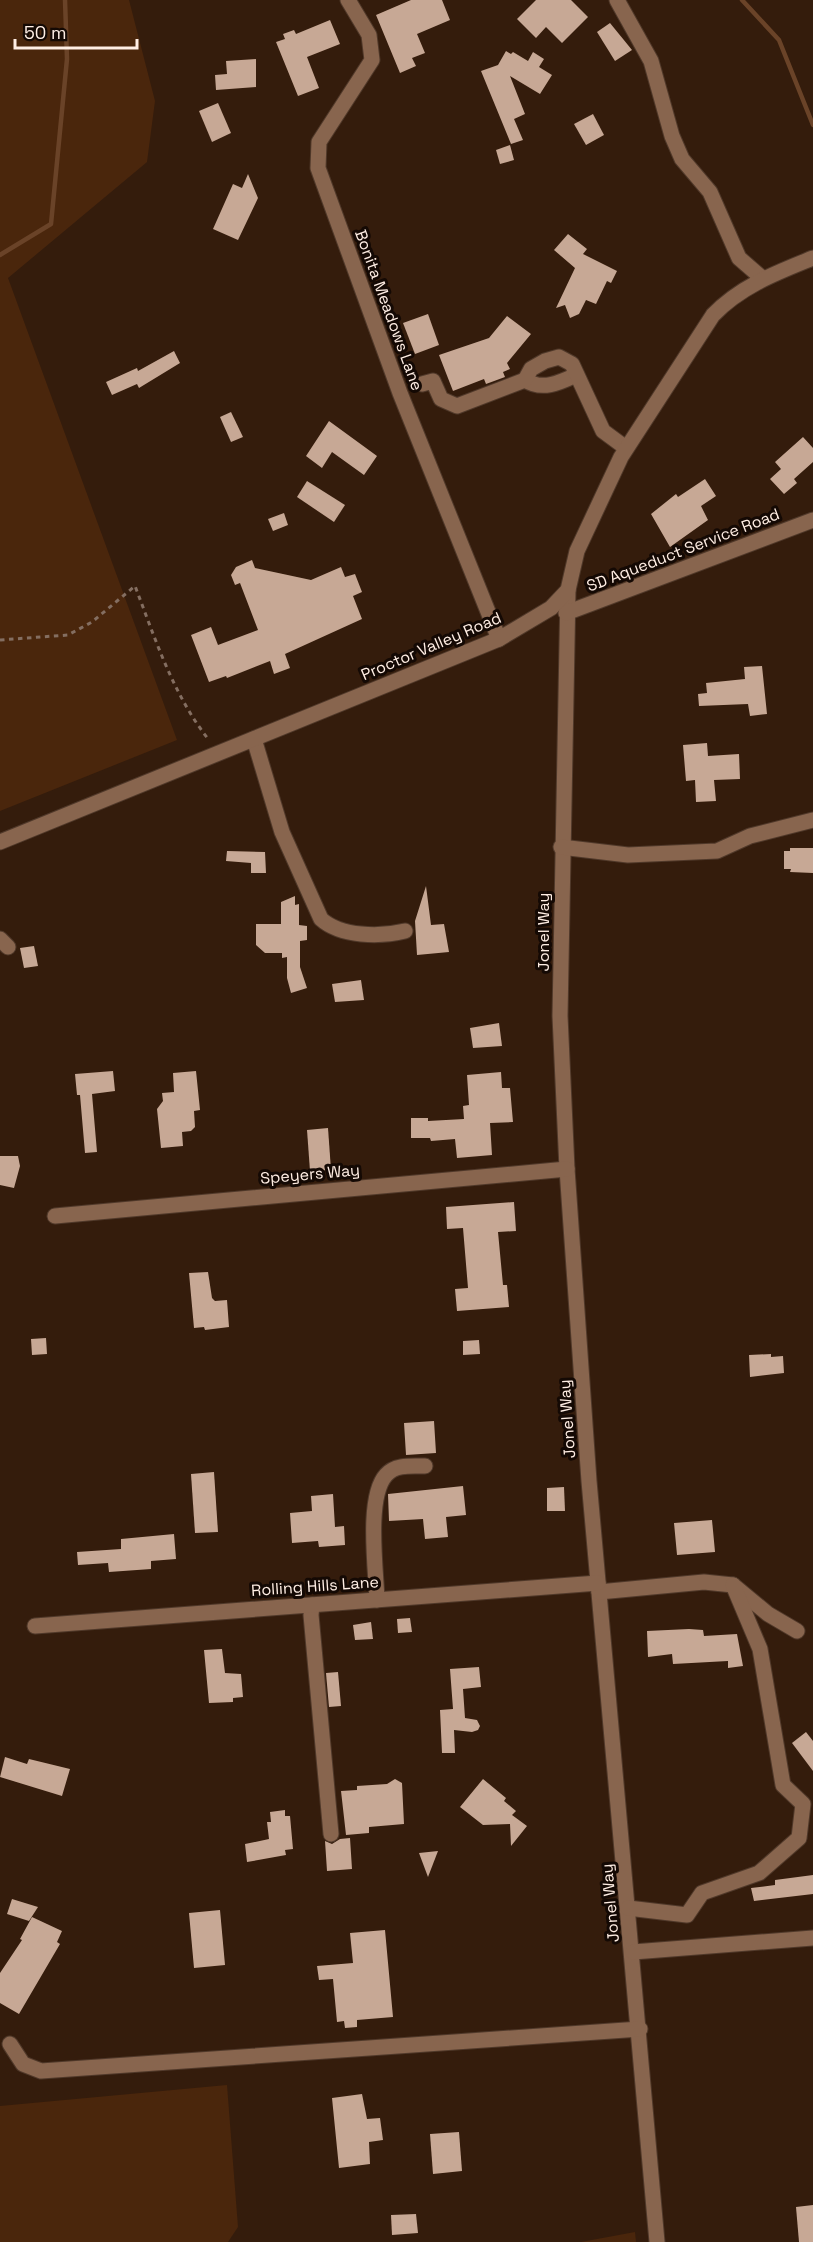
<svg xmlns="http://www.w3.org/2000/svg" width="813" height="2242" font-family="'Space Grotesk',sans-serif">
  <style>
    .green { fill: #4a260c }
    .lines { fill: none; stroke-linecap: round; stroke-linejoin: round }
    .stream { stroke: #6a4328; stroke-width: 4.5 }
    .building { fill: #c7a895 }
    .minor-casing { stroke: #50392a; stroke-width: 17 }
    .path { stroke: #846e61; stroke-width: 3; stroke-dasharray: 4.5 4.5; stroke-linecap: butt }
    .minor { stroke: #88654e; stroke-width: 15 }
    .labels { text-anchor: middle; dominant-baseline: central; stroke-width: 6; stroke-linejoin: round; paint-order: stroke }
    .street-label { font-size: 16px; fill: #ffeee4; stroke: #140904 }
  </style>
  <rect width="100%" height="100%" fill="#341c0c"/>
  <g class="green">
    <path d="M0,0H129L155,101L147,162L8,278L177,740L0,811Z"/>
    <path d="M227,2085L238,2227L228,2242H0V2106Z"/>
    <path d="M635,2232L636,2242H581Z"/>
  </g>
  <g class="lines">
    <g class="stream">
      <path d="M742,0L779,40L813,125"/>
      <path d="M0,255L51,224L67,59L65,0"/>
    </g>
  </g>
  <g class="building">
    <path d="M411,0H442L450,20L417,34L425,53L412,58L416,66L400,73L376,15Z"/>
    <path d="M536,0H571L588,17L562,43L546,27L536,38L517,19Z"/>
    <path d="M330,20L340,44L307,57L319,88L298,96L276,42L285,39L283,34L294,30L296,34Z"/>
    <path d="M610,23L632,50L615,61L597,32Z"/>
    <path d="M506,51L511,54L513,52L528,61L533,52L544,59L539,67L552,75L540,94L510,76L525,114L514,119L523,140L511,144L481,71L498,65Z"/>
    <path d="M256,59V87L216,90L215,75L227,74L226,61Z"/>
    <path d="M218,103L231,133L212,142L199,111Z"/>
    <path d="M593,114L604,135L586,145L574,124Z"/>
    <path d="M510,145L514,160L500,164L496,150Z"/>
    <path d="M248,174L258,198L238,240L213,229L233,184L242,188Z"/>
    <path d="M568,234L587,249L583,254L617,271L611,283L607,281L596,304L586,300L579,314L570,318L565,305L556,308L575,268L554,250Z"/>
    <path d="M428,314L439,345L415,354L403,323Z"/>
    <path d="M507,316L531,334L507,363L510,369L503,372L505,377L486,384L484,379L453,391L439,355L489,338Z"/>
    <path d="M174,351L180,363L139,388L137,384L112,395L106,382L137,368L138,371Z"/>
    <path d="M231,412L243,437L231,442L220,417Z"/>
    <path d="M329,421L377,456L364,475L332,452L322,468L306,456Z"/>
    <path d="M803,437L813,448V462L794,479L797,483L784,494L770,479L781,469L775,462Z"/>
    <path d="M705,479L716,496L701,506L708,520L670,547L651,514L676,494L678,497Z"/>
    <path d="M307,481L345,505L334,522L297,497Z"/>
    <path d="M284,513L288,525L273,531L268,519Z"/>
    <path d="M252,560L255,568L311,580L341,567L345,577L355,574L362,592L353,596L362,619L285,654L290,668L274,674L270,661L227,678L226,676L209,682L191,635L211,627L218,645L258,630L240,583L235,585L231,575L236,567Z"/>
    <path d="M762,666L767,714L750,716L748,704L699,706L698,694L707,693L706,683L745,679L744,667Z"/>
    <path d="M707,743L708,756L739,754L740,779L714,780L716,801L696,802L695,780L686,781L683,745Z"/>
    <path d="M790,848H813V873L790,872L791,869H784V851H790Z"/>
    <path d="M227,851L265,852L266,873H251V863L226,861Z"/>
    <path d="M426,886L431,925L444,924L449,952L417,955L415,921Z"/>
    <path d="M295,896V905L299,904V925L307,926V940L300,941V967L307,988L291,993L287,978V957L282,958V953H265L256,945V924H281V902Z"/>
    <path d="M34,946L38,966L24,968L20,948Z"/>
    <path d="M361,980L364,1000L335,1002L332,984Z"/>
    <path d="M499,1023L502,1046L473,1048L470,1028Z"/>
    <path d="M113,1071L115,1091L92,1094L97,1152L85,1153L80,1095H77L75,1074Z"/>
    <path d="M196,1071L200,1110L194,1111L195,1127L191,1131L182,1132L183,1146L161,1148L157,1109L163,1101L162,1093L174,1092L173,1073Z"/>
    <path d="M501,1072L502,1088H510L513,1122L490,1123L492,1155L457,1158L455,1139L431,1141L430,1138H411V1118H428V1121L464,1119L463,1106L469,1105L467,1075Z"/>
    <path d="M328,1128L331,1170L310,1171L307,1130Z"/>
    <path d="M0,1156H18L20,1166L14,1188L0,1185Z"/>
    <path d="M514,1202L516,1231L498,1232L503,1285H507L509,1307L457,1311L455,1289L468,1288L463,1228L447,1229L446,1207Z"/>
    <path d="M208,1272L212,1298L215,1301L227,1300L229,1327L205,1330L204,1327L194,1328L189,1273Z"/>
    <path d="M46,1338L47,1354L32,1355L31,1339Z"/>
    <path d="M479,1340L480,1354L463,1355V1341Z"/>
    <path d="M771,1354V1357L783,1356L784,1373L750,1377L749,1355Z"/>
    <path d="M434,1421L436,1453L406,1455L404,1423Z"/>
    <path d="M214,1472L218,1532L195,1533L191,1474Z"/>
    <path d="M463,1486L466,1515L446,1517L448,1537L425,1539L423,1519L389,1521L388,1494Z"/>
    <path d="M564,1487L565,1511H547V1488Z"/>
    <path d="M333,1494L335,1527L344,1526L345,1545L319,1547L318,1541L292,1543L290,1513L312,1511L311,1496Z"/>
    <path d="M712,1520L715,1552L677,1555L674,1523Z"/>
    <path d="M174,1534L176,1559L151,1561V1569L109,1572L108,1563L78,1565L77,1552L121,1549V1539Z"/>
    <path d="M410,1618L412,1632L398,1633L397,1619Z"/>
    <path d="M371,1622L373,1639L355,1640L353,1625Z"/>
    <path d="M689,1629L703,1630L704,1636L737,1634L743,1666L728,1668V1661L673,1664L672,1654L648,1657L647,1631Z"/>
    <path d="M222,1649L225,1673L241,1674L243,1697L233,1698V1702L209,1703L204,1650Z"/>
    <path d="M479,1667L481,1687L463,1689L465,1718L477,1720L480,1726L478,1730L472,1732L454,1730L455,1753H442L440,1710L453,1709L450,1669Z"/>
    <path d="M338,1672L341,1706L329,1707L326,1673Z"/>
    <path d="M806,1732L813,1741V1771L792,1743Z"/>
    <path d="M5,1757L27,1764L29,1759L70,1769L62,1796L0,1777Z"/>
    <path d="M395,1779L402,1783L404,1824L369,1827V1833L346,1835L341,1791L357,1790V1786L387,1784Z"/>
    <path d="M483,1779L506,1798L504,1801L516,1811L512,1815L527,1826L511,1846L510,1824L483,1825L460,1807Z"/>
    <path d="M285,1810V1816H290L293,1849L285,1850L286,1855L247,1862L245,1844L269,1839L267,1822H271L270,1812Z"/>
    <path d="M350,1838L352,1869L327,1871L325,1841L332,1844L340,1839Z"/>
    <path d="M438,1851L428,1877L419,1853Z"/>
    <path d="M813,1875V1894L754,1901L751,1888L775,1885V1880Z"/>
    <path d="M12,1899L38,1907L29,1921L7,1914Z"/>
    <path d="M220,1910L225,1965L194,1968L189,1913Z"/>
    <path d="M32,1917L62,1931L57,1942L60,1944L19,2014L0,2003V1973L22,1940L20,1939Z"/>
    <path d="M385,1930L393,2017L357,2020V2027L345,2028L344,2021L337,2022L333,1979L319,1980L317,1966L353,1963L350,1933Z"/>
    <path d="M362,2094L367,2119L380,2118L383,2140L369,2142L370,2164L339,2168L332,2098Z"/>
    <path d="M459,2132L462,2171L433,2174L430,2134Z"/>
    <path d="M813,2205V2242H799L796,2207Z"/>
    <path d="M416,2214L418,2233L392,2235L391,2215Z"/>
  </g>
  <g class="lines">
    <g class="minor-casing">
      <g id="minor">
        <path d="M348,0L369,35L372,60L319,142L318,168L400,393L499,639"/>
        <path d="M617,0L651,61L672,136L682,159L710,192L739,258L762,278"/>
        <path d="M525,380C542,391 559,383 576,375"/>
        <path d="M422,384L433,381L441,399L457,406L525,380L531,369L545,361L559,357L572,364L603,431L626,448"/>
        <path d="M568,590L560,1016L567,1169L589,1481L657,2242"/>
        <path d="M566,613L813,520"/>
        <path d="M254,739L282,832L321,919C341,937 380,937 405,931"/>
        <path d="M0,842L499,639L551,608L568,590L577,551L621,457L713,315C741,286 776,273 813,258"/>
        <path d="M561,847L628,855L717,851L750,836L813,820"/>
        <path d="M0,939L8,947"/>
        <path d="M55,1216L567,1169"/>
        <path d="M599,1592L704,1582L733,1585L768,1614L797,1631"/>
        <path d="M377,1600C376,1570 366,1497 386,1475C395,1464 412,1466 425,1466"/>
        <path d="M312,1605L311,1615L331,1834"/>
        <path d="M35,1626L598,1583"/>
        <path d="M628,1908L687,1915L702,1893L759,1873L799,1838L803,1804L783,1785L760,1649L733,1585"/>
        <path d="M633,1952L813,1938"/>
        <path d="M10,2044L23,2064L41,2071L640,2029"/>
      </g>
    </g>
    <path class="path" d="M0,640L68,635L92,622L135,586C155,638 173,695 209,740"/>
    <use href="#minor" class="minor"/>
  </g>
  <g class="labels">
    <g class="street-label">
      <text transform="translate(389 310) rotate(70)">Bonita Meadows Lane</text>
      <text transform="translate(683 550) rotate(-21)">SD Aqueduct Service Road</text>
      <text transform="translate(431 646) rotate(-23)">Proctor Valley Road</text>
      <text transform="translate(543 932) rotate(-90)">Jonel Way</text>
      <text transform="translate(310 1174) rotate(-5)">Speyers Way</text>
      <text transform="translate(567 1419) rotate(-94)">Jonel Way</text>
      <text transform="translate(315 1586) rotate(-4)">Rolling Hills Lane</text>
      <text transform="translate(610 1903) rotate(-95)">Jonel Way</text>
    </g>
  </g>
  <path d="M15 39v9h122v-9" fill="none" stroke="#ffeee4" stroke-width="3"/>
  <text x="24" y="39" font-size="18" fill="#ffeee4" stroke="#140904" stroke-width="4.5" paint-order="stroke">50 m</text>
</svg>
